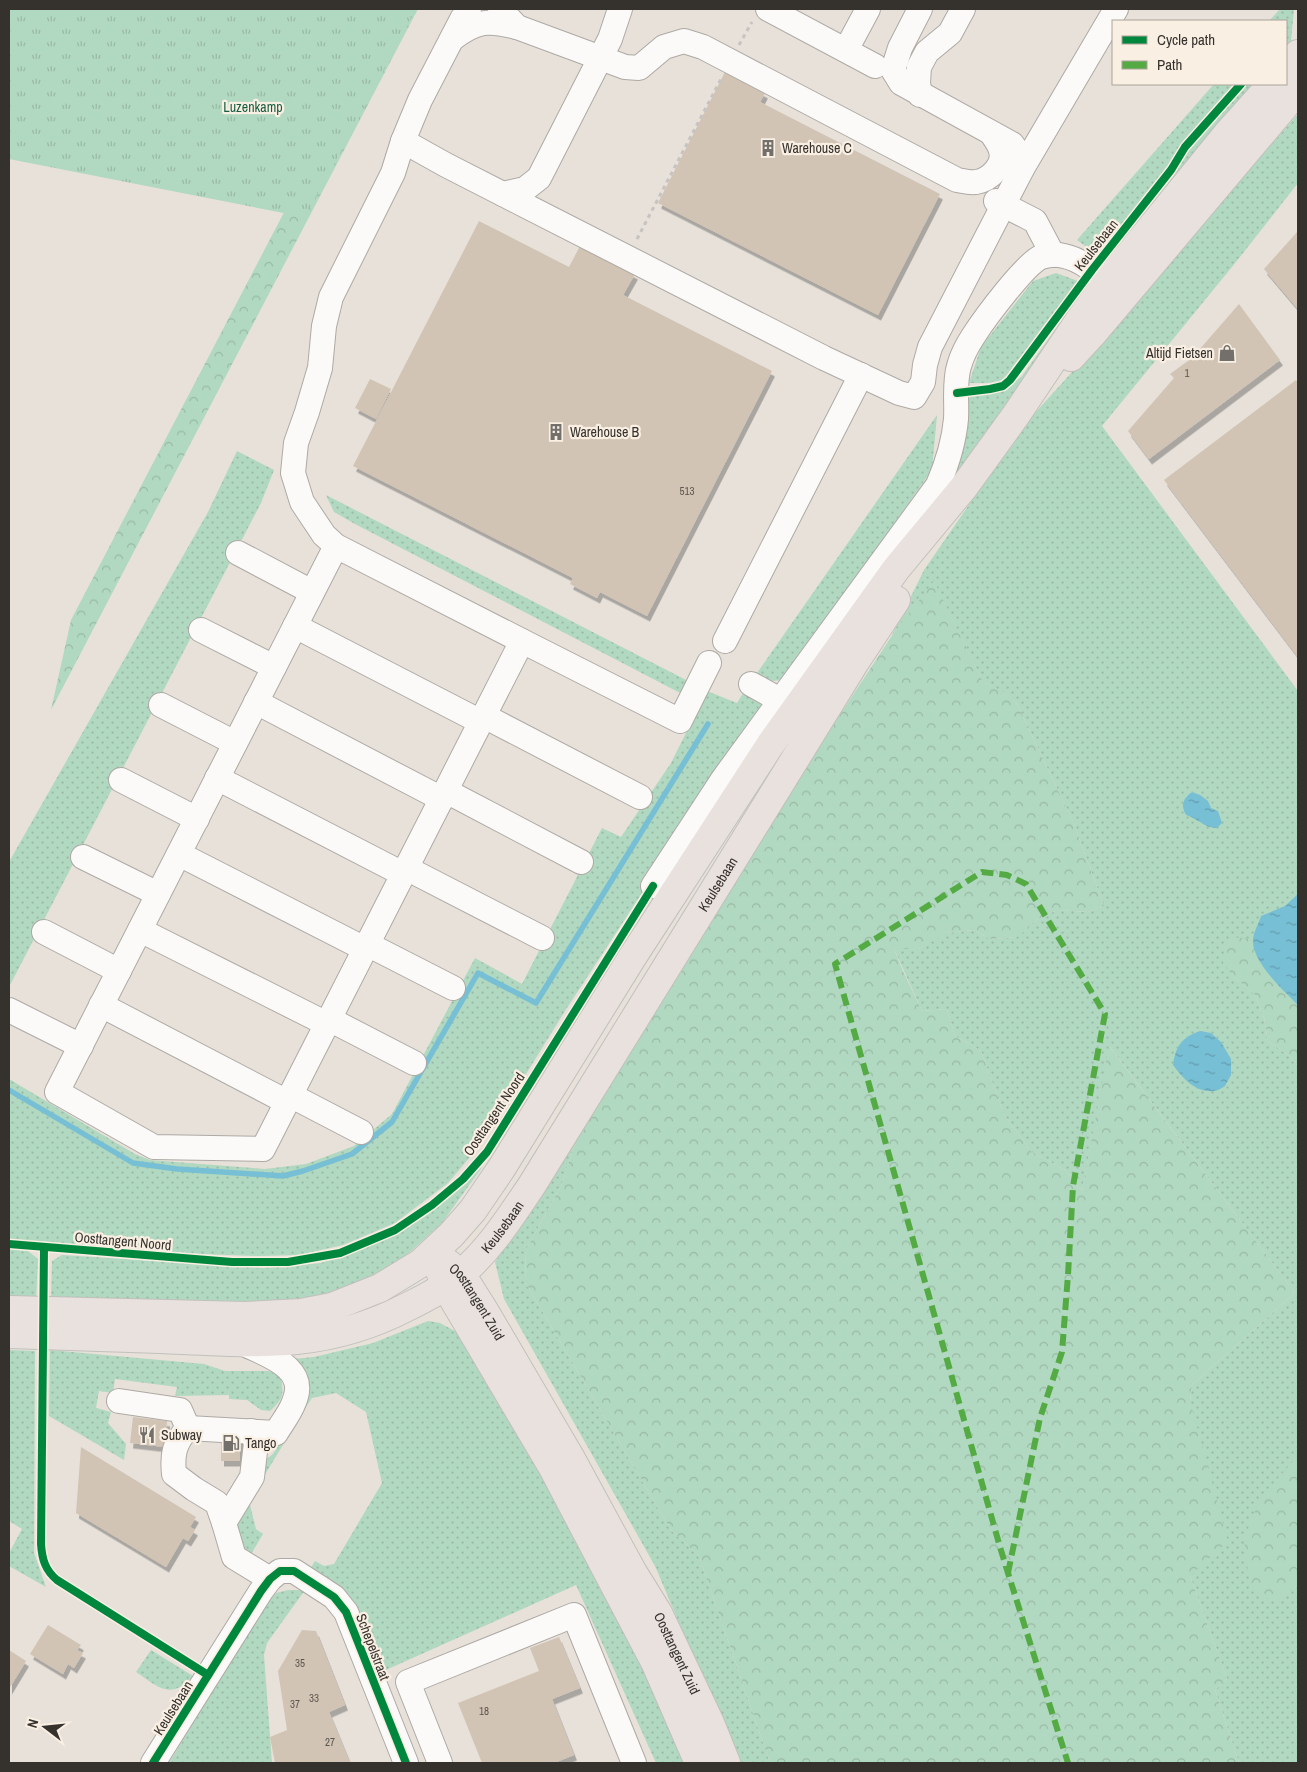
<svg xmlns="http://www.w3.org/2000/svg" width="1307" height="1772" font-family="'Archivo Narrow',sans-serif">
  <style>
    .grass { fill: url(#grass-dots); fill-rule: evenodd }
    .forest { fill: url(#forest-crowns) }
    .park { fill: url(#park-tufts) }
    .water { fill: url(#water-ripples) }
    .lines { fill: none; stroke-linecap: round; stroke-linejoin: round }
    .stream { stroke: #77bfd5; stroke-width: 5.5 }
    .building { fill: #d2c4b4; filter: url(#shadow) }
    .minor-casing { stroke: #aea9a4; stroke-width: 26 }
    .major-casing { stroke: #c2c0bc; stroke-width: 30 }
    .path { stroke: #c7c3c1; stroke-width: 3; stroke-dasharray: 4 4; stroke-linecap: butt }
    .minor { stroke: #fbfaf9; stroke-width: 24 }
    .major { stroke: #e9e1de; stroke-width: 28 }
    .quiet { stroke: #54ab44; stroke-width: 6; stroke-dasharray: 12 6; stroke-linecap: butt }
    .cycleway-casing { stroke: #f9efe3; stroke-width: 11 }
    .cycleway { stroke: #00873e; stroke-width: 8 }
    .labels { text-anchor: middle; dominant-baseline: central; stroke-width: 4.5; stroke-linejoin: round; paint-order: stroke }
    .number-label { font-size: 11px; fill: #5c564f }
    .park-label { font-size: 14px; fill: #165d41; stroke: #f9efe3 }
    .poi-label { font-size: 14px; fill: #35312d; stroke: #f9efe3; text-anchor: start }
    .street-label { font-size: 14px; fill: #35312d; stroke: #f9efe3 }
  </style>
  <defs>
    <pattern id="grass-dots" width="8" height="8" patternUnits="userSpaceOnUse" patternTransform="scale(1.25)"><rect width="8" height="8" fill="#b1d8c0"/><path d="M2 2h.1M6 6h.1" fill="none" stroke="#99baa5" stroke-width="1.8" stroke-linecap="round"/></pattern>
    <pattern id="forest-crowns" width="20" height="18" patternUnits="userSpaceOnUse" patternTransform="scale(1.25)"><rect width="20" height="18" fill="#b1d8c0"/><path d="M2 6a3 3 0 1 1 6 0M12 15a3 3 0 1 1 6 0" fill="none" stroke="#99baa5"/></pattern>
    <pattern id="park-tufts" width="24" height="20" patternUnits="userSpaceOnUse" patternTransform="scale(1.25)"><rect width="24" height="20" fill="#b1d8c0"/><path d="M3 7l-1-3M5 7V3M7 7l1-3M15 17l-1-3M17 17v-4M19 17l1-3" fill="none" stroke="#99baa5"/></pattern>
    <pattern id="water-ripples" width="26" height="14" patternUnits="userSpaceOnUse" patternTransform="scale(1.25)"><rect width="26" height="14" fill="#77bfd5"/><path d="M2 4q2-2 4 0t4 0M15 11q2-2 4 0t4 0" fill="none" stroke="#629cad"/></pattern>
    <filter id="shadow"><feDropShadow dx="3" dy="5.5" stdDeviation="0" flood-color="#0004"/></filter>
  </defs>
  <rect width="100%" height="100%" fill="#e7e1da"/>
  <g class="grass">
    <path d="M1280,9H1294L1291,42L1286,49V21H1269Z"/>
    <path d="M1214,84H1257L1122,249L1106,257L1094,253L1077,240Z"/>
    <path d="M1298,114V183L1236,262L1102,426L1298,691V1005L1269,973L1234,977L1255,995L1264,1018L1268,1041L1291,1057L1298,1066V1456L1286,1470L1276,1600L1296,1587H1298V1763H1239L1215,1690L1227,1679L1190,1576V1401L1192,1385L1295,1293L1110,1047L1082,1191L1065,1170L1032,1152L1004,1115L981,1051L955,1036L947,1009L922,1011L894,949H919L946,933L974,930L990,939L1017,937L1036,920L1057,910L1088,912L1104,906L1074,824L1017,704L1008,695L983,682L934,582L891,637L924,570L1024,425L1073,371ZM1192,792L1211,808L1212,828L1193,817L1186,815C1180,805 1183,798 1192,792Z"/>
    <path d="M1056,273L1078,281L1003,380L988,383H969L981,347L1033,281Z"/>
    <path d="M1077,299L1065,331L949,489L967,404L971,395C995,394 1003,392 1022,376Z"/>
    <path d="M937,415L932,470L783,680L771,681L755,676Z"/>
    <path d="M237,451L274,470L261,503L9,987V862L208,512Z"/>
    <path d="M326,495L690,682L684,695L355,524L334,512Z"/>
    <path d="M745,690L765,705L565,1011L487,1137L448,1183L395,1223L343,1245L299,1255L258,1256L200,1254L9,1239V1079L135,1154L150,1160L265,1169L306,1164L354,1146L392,1114L475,958L522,984L602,828L621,837L671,763L707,691L737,703Z"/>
    <path d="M576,1140L562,1184L526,1250L525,1282L671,1530L699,1556L770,1763H738L655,1566L504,1299L495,1262Z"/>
    <path d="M483,1166L442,1223L400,1261L348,1288L302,1299L231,1305L51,1299L52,1261L62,1255L263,1268L321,1263L388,1238L424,1217Z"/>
    <path d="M9,1249L28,1251L38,1259L36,1300L9,1299Z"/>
    <path d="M428,1321L440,1323L464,1336L493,1377L693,1763H656L576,1585L379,1673L310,1569L315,1561L324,1566L334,1564L382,1483L366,1412L336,1393L312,1398L304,1410L249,1501L256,1529L263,1534L250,1556L239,1548L233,1519L264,1461L273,1454L305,1402L283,1360L314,1357L373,1343Z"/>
    <path d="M9,1350L35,1351L34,1553L46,1587L9,1566V1553L22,1529L9,1521Z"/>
    <path d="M50,1350L204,1364L225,1371H269L280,1376C285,1394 283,1399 270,1411L261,1410L247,1400L229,1399V1395L175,1396L177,1387L115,1379L113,1393L99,1391L96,1408L111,1412L108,1423L126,1444L124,1460L49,1416Z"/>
    <path d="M288,1590H305L267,1643L264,1655L272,1763H169L262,1609L276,1593Z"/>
    <path d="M151,1650L193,1676C171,1701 158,1687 136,1672Z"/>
  </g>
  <g class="forest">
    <path d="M9,9H418L51,710L71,620L291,199Z"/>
    <path d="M934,581L983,682L1009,695L1017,704L1074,824L1104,906L1088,912L1057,910L1036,920L1018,937L990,939L974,930L947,933L919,949H894L903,971L922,1011L947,1009L955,1036L981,1051L1004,1115L1032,1152L1065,1170L1082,1191L1109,1046L1295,1293L1192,1385L1190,1401L1228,1541L1190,1576L1227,1679L1215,1690L1239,1763H770L699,1556L671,1530L525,1282L526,1250L562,1184L576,1140L585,1122L682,970L772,818L891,637Z"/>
    <path d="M1229,937L1253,939L1256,955L1269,973L1298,1005V1066L1291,1057L1268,1041L1264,1018L1255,995L1234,977L1222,961Z"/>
    <path d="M1298,1456V1587H1296L1276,1601L1256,1595L1248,1572L1244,1539L1260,1498Z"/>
  </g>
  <path class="park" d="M9,9H416L329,174L304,217L9,159Z"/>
  <g class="water">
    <path d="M1192,792L1200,795L1208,801L1211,808L1218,811L1222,823L1217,828C1206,829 1197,818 1186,815C1180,805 1183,798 1192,792Z"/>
    <path d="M1298,894V1005C1283,990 1251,961 1253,939C1254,931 1259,923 1261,916L1285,906Z"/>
    <path d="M1200,1031L1211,1033L1221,1042L1231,1059V1075L1225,1086C1222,1088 1217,1091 1214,1091C1195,1093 1183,1078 1173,1065C1176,1046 1181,1038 1200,1031Z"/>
  </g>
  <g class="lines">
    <path class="stream" d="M9,1090L133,1163L177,1169L283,1176L303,1171L352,1154L392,1122L478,973L536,1003L708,724"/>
  </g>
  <g class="building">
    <path d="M725,72L765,93L760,102L940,194L878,315L658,203Z"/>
    <path d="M479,221L569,267L580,246L635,274L623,295L772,371L647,616L600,592L597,598L570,584L573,578L353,466Z"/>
    <path d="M1298,231V309L1264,269Z"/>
    <path d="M1239,304L1280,360L1149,459L1128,431L1174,378L1170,374L1192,358Z"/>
    <path d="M370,379L391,389L376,419L355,408Z"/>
    <path d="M1296,380L1298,383V657L1164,480Z"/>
    <path d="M133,1417L167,1421L165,1447L130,1443Z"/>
    <rect x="221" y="1424" width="19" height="37"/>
    <path d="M81,1447L196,1517L190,1527L195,1530L188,1541L183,1538L166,1567L76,1513Z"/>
    <path d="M48,1625L81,1645L77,1650L83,1653L74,1668L68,1664L63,1674L30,1654Z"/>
    <path d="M302,1630L316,1631L345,1705L329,1712L350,1763H275L270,1737L287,1730L278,1671Z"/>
    <path d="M559,1637L580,1688L552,1699L574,1755L554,1763H482L458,1703L539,1671L530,1648Z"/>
    <path d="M9,1650L26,1661L9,1689Z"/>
  </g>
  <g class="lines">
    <g class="minor-casing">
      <g id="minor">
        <path d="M500,9L517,27L625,67L639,68L664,47L684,41L703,47L957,180C963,181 970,183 976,182C990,180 1005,165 1001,151C1000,145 995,139 992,134"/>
        <path d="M768,9L875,66"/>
        <path d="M452,39C477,20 488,20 517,27"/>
        <path d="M846,50L868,9"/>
        <path d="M920,95L918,83L919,67L927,52L950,33L963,9"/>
        <path d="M403,141L446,165L824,358L899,393L914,397L923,382L925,365L930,347L1022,169L1019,154L1012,144L901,83L893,70L900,48L920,9"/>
        <path d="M1022,169L1116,9"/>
        <path d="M503,194L525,189L539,178L610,39L620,9"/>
        <path d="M996,201L1035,221L1053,255"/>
        <path d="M336,546L57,1092L154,1147L263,1149L522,641L336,546L324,535L302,502L293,473L296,443L307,412L320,368L324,326L331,297L393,173L403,141L420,100L462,19L469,9"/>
        <path d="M238,553L312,592"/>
        <path d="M295,626L481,722"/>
        <path d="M201,630L274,667"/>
        <path d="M522,641L680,721L709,663"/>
        <path d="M725,641L861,375"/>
        <path d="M751,684L780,700"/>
        <path d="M256,702L442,799"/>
        <path d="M161,705L235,743"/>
        <path d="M484,716L640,797"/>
        <path d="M217,778L403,874"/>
        <path d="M121,780L197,819"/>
        <path d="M446,791L581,862"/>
        <path d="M179,854L365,949"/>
        <path d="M83,857L158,894"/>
        <path d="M406,868L542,938"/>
        <path d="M653,886L723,779L938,485C947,464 954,442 956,419C957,402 954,382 959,366C962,355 968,344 974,335C985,318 1025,264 1041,257C1048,255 1057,254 1064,256C1085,260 1104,280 1121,293"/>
        <path d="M140,930L327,1024"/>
        <path d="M44,932L119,971"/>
        <path d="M367,944L453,988"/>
        <path d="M101,1005L287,1102"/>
        <path d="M9,1010L81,1046"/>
        <path d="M329,1019L414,1063"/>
        <path d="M290,1095L361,1132"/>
        <path d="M242,1343C266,1355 309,1367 294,1402C290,1413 282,1423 276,1433L188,1428C174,1443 172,1455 174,1474L194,1489L217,1503L224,1523L234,1557L270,1579"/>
        <path d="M119,1401L180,1410L188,1428"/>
        <path d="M224,1523L252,1477L256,1443L251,1431"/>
        <path d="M153,1763L261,1591L270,1579L280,1571H294L334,1597L346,1612L406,1763"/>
        <path d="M440,1763L408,1682L574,1615L634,1763"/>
      </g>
    </g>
    <g class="major-casing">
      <g id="major">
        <path d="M1286,68L1298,54"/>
        <path d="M1071,357L1094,332L1298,90"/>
        <path id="s1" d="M446,1262L461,1274L485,1312L570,1457L632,1571L658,1613L710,1723L726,1763"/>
        <path d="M439,1268L445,1285L553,1468L655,1662L699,1763"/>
        <path d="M9,1310L245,1316L301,1313L332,1307L380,1288L421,1263L452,1234L473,1210L501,1169L633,956L770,745L896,569L964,487L1016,415L1079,321L1107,282L1228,133L1272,84"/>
        <path id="s2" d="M9,1334C59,1336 110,1337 160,1339C251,1343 323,1351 407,1307C426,1298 446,1287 462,1273C491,1248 511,1216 532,1185L855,662L896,600"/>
      </g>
    </g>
    <g class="path">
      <path d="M739,45L752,22"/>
      <path d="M637,239L721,79"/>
    </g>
    <use href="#minor" class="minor"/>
    <use href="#major" class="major"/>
    <path class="quiet" d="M1008,1573L1040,1418L1062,1352L1068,1275L1073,1186L1105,1014L1026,884L1007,875L982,872L835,964L1000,1547L1008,1573L1068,1763"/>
    <g class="cycleway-casing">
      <g id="cycleway">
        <path d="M957,393L990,389L1003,386L1010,380L1092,270L1171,170L1185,147L1241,84"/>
        <path d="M9,1244L232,1262H288L340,1253L395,1230L432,1205L463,1179L487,1152L653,886"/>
        <path d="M44,1247L41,1544C42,1559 45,1570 57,1580L208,1675"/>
        <path d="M153,1763L261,1591L270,1579L280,1571H294L334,1597L346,1612L406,1763"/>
      </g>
    </g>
    <use href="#cycleway" class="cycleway"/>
  </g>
  <defs>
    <g id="building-bare" transform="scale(1.35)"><path d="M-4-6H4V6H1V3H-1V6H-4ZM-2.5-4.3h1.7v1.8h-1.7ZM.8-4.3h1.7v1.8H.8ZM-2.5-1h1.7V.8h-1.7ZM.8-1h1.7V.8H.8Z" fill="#736f6a" stroke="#f9efe3" stroke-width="2.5" paint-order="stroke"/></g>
    <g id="shop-bare" transform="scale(1.35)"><path d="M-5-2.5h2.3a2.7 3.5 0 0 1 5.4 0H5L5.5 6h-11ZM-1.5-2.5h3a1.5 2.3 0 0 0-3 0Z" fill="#736f6a" stroke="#f9efe3" stroke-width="2.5" paint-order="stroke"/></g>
    <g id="restaurant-bare" transform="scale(1.35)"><path d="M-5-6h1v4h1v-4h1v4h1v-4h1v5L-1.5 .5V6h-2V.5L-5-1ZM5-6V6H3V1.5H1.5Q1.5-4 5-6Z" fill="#736f6a" stroke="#f9efe3" stroke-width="2.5" paint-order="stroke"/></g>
    <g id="fuel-bare" transform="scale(1.35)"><path d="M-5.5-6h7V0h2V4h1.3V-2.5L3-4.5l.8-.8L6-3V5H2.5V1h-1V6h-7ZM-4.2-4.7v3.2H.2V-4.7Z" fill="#736f6a" stroke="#f9efe3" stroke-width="2.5" paint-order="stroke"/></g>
  </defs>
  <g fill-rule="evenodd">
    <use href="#building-bare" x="768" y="148"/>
    <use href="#shop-bare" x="1227" y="353"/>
    <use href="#building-bare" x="556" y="432"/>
    <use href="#restaurant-bare" x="147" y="1435"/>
    <use href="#fuel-bare" x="231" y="1443"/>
  </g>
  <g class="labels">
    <g class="number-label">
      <text x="1187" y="373">1</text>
      <text x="687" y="491">513</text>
      <text x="300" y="1663">35</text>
      <text x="314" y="1698">33</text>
      <text x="295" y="1704">37</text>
      <text x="484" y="1711">18</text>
      <text x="330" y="1742">27</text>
    </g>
    <g class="park-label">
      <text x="253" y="107">Luzenkamp</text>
    </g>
    <g class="poi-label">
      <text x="782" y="148">Warehouse C</text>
      <text x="1213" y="353" text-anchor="end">Altijd Fietsen</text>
      <text x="570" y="432">Warehouse B</text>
      <text x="161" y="1435">Subway</text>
      <text x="245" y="1443">Tango</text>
    </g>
    <g class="street-label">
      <text transform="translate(1096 245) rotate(-52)">Keulsebaan</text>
      <text stroke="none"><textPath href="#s2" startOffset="935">Keulsebaan</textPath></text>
      <text transform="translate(494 1114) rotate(-56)">Oosttangent Noord</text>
      <text stroke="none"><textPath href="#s2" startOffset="530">Keulsebaan</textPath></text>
      <text transform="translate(123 1241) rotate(5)">Oosttangent Noord</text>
      <text stroke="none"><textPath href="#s1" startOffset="51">Oosttangent Zuid</textPath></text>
      <text transform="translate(373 1647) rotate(69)">Schepelstraat</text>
      <text stroke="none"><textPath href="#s1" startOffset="456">Oosttangent Zuid</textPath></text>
      <text transform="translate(173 1708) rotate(-58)">Keulsebaan</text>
    </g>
  </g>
  <rect width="1307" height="1772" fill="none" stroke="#35312d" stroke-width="20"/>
  <rect x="1112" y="20" width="175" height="65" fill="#f9efe3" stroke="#aba39a"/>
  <rect x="1122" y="36" width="25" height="8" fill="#00873e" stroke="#aba39a"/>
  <text x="1157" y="45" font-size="15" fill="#35312d">Cycle path</text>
  <rect x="1122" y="61" width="25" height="8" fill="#54ab44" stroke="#aba39a"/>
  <text x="1157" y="70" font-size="15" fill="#35312d">Path</text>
  <g transform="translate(45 1727) rotate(286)" stroke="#f9efe3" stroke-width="4" paint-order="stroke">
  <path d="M0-4L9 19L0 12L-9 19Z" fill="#35312d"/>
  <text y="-8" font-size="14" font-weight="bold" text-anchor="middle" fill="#35312d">N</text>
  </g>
</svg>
